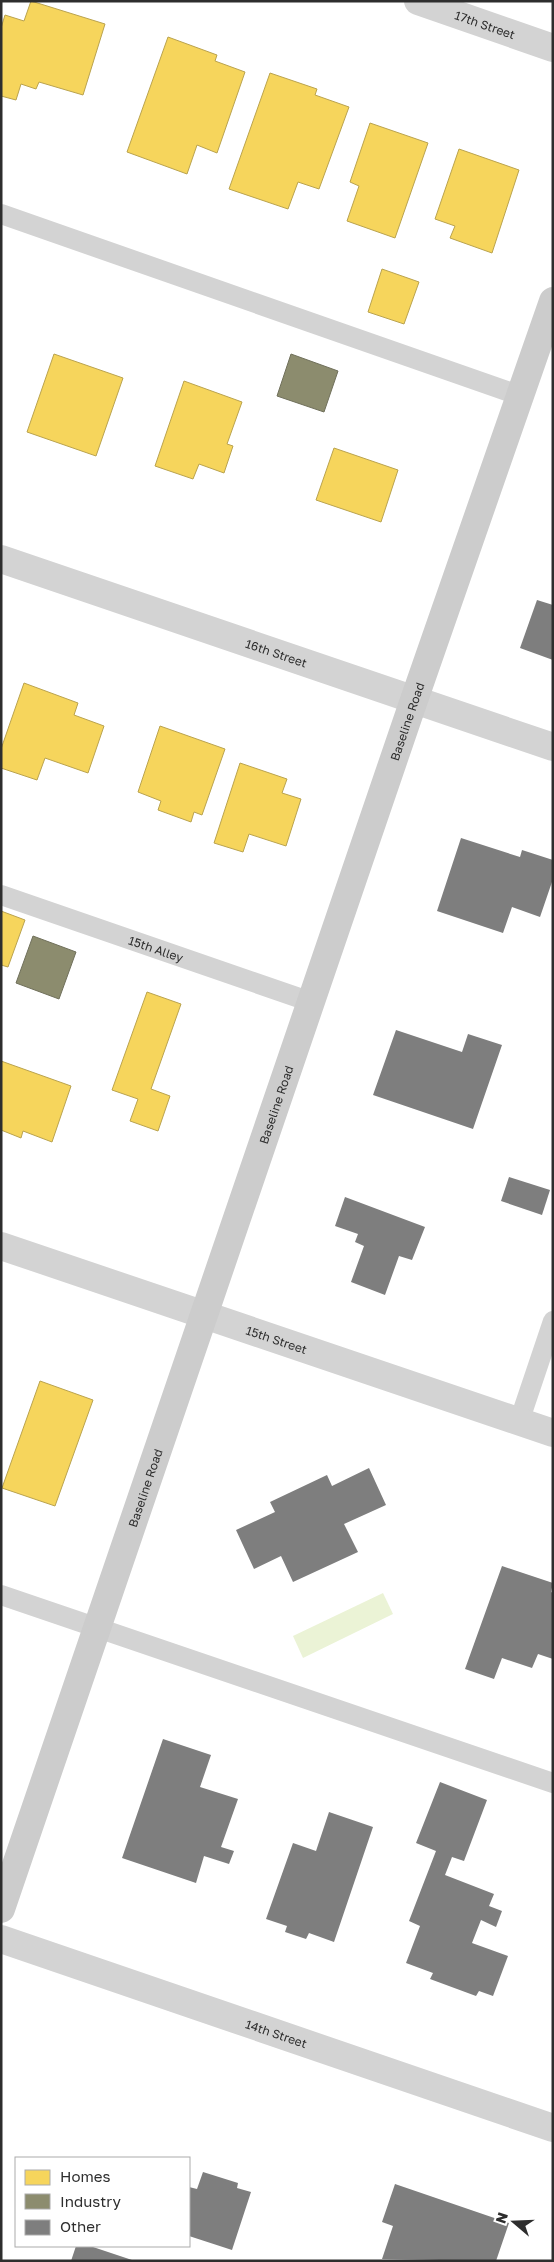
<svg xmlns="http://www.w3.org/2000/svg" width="554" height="2262" font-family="'Golos Text',sans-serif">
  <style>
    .water { fill: #ebf3d6 }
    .homes { fill: #f6d55c; stroke: #baa34e }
    .industry { fill: #8c8c6e; stroke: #70705b }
    .building { fill: #7e7e7e }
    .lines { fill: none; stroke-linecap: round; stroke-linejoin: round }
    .lane { stroke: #d3d3d3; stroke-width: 20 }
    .street { stroke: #d3d3d3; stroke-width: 28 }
    .secondary { stroke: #ccc; stroke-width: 28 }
    .labels { text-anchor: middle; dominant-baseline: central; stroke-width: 5; stroke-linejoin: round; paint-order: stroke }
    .street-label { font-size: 12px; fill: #2e2e2e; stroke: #fff }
  </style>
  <rect width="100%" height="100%" fill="#fff"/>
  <path class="water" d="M383,1593L393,1614L303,1658L293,1636Z"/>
  <g class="homes">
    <path d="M31,1L105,24L83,95L39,82L36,89L21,84L16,100L1,96V28L5,15L24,21Z"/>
    <path d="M168,37L217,55L215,61L245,72L217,153L197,145L187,174L127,152Z"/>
    <path d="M270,73L317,89L315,95L349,107L319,189L298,182L288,209L229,189Z"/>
    <path d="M370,123L428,143L395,238L347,221L359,186L350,182Z"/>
    <path d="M459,149L519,170L492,253L450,238L455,226L435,219Z"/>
    <path d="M382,269L419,282L404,324L368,312Z"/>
    <path d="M54,354L123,378L96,456L27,432Z"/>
    <path d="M184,381L242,402L227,444L233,446L224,473L199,464L193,479L155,466Z"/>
    <path d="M334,448L398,470L381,522L316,500Z"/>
    <path d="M24,683L78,703L74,715L104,726L88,773L45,758L37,780L1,768V749Z"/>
    <path d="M160,726L225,749L202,815L194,812L191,822L158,810L161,801L138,792Z"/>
    <path d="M240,763L287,779L282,793L301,799L286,846L249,834L243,852L214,843Z"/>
    <path d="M1,911L25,920L8,967L1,965Z"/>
    <path d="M147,992L181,1004L151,1089L170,1096L158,1131L130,1121L138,1099L112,1090Z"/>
    <path d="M1,1061L71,1086L52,1142L23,1131L21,1138L1,1130Z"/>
    <path d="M40,1381L93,1400L55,1506L2,1488Z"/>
  </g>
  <g class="industry">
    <path d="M291,354L338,371L324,412L277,396Z"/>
    <path d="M33,936L76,952L59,999L16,983Z"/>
  </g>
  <g class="building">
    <path d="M537,600L553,605V660L520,648Z"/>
    <path d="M461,838L520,857L522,850L553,860V879L540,917L512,907L503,933L437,911Z"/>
    <path d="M396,1030L462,1052L468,1034L502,1045L473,1129L373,1095Z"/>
    <path d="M509,1177L550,1190L542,1215L501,1201Z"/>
    <path d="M345,1197L425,1227L412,1260L399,1256L385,1295L351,1282L364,1246L355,1242L358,1234L335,1226Z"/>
    <path d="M369,1468L386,1505L344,1524L358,1552L293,1582L281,1556L254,1569L236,1530L275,1512L270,1502L327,1475L332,1486Z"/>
    <path d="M502,1566L553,1583L551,1592L553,1593V1659L538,1654L532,1668L502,1658L494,1679L465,1669Z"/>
    <path d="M163,1739L211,1755L200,1787L238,1799L221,1847L234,1851L229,1864L204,1856L196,1883L122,1858Z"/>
    <path d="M440,1782L487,1800L464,1861L452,1857L445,1875L494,1894L489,1906L502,1911L496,1927L481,1920L472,1943L508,1956L493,1996L479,1991L476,1996L430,1979L433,1973L406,1963L420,1926L409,1921L436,1851L416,1843Z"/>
    <path d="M329,1812L373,1827L334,1942L309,1933L306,1939L285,1932L287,1926L266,1919L293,1843L316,1851Z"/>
    <path d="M203,2172L238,2183L237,2188L251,2192L232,2250L189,2236V2187L197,2189Z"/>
    <path d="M395,2184L509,2223L496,2261L382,2259L393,2226L382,2222Z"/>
    <path d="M76,2246H90L135,2261H71Z"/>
  </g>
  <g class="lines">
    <g class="lane">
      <path d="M1,214L521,396"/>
      <path id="s1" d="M1,895L311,1002"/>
      <path d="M519,1422L553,1321"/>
      <path d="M1,1595L553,1783"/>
    </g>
    <g class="street">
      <path id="s2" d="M418,1L553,48"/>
      <path id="s3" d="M1,559L553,747"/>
      <path id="s4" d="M1,1246L553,1433"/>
      <path id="s5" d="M1,1939L553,2128"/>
    </g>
    <path class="secondary" id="s6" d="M1,1909L414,700L553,301"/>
  </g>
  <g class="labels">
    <g class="street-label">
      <text stroke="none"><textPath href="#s2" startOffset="71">17th Street</textPath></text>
      <text stroke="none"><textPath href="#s3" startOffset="291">16th Street</textPath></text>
      <text stroke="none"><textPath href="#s6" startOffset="1255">Baseline Road</textPath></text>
      <text stroke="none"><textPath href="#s1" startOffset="164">15th Alley</textPath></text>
      <text stroke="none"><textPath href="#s6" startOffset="850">Baseline Road</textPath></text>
      <text stroke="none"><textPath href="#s4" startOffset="291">15th Street</textPath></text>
      <text stroke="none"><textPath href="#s6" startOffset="445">Baseline Road</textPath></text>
      <text stroke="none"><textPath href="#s5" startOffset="291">14th Street</textPath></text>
    </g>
  </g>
  <rect width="554" height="2262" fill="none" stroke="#2e2e2e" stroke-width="5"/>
  <rect x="15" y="2157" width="175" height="90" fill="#ffffff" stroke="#ababab"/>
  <rect x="25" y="2170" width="25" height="15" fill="#f6d55c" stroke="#ababab"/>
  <text x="60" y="2182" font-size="15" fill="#2e2e2e">Homes</text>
  <rect x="25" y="2194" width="25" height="15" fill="#8c8c6e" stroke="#ababab"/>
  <text x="60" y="2207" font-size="15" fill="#2e2e2e">Industry</text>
  <rect x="25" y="2220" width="25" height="15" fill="#7e7e7e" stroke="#ababab"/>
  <text x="60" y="2232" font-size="15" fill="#2e2e2e">Other</text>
  <g transform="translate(514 2222) rotate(289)" stroke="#ffffff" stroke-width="4" paint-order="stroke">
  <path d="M0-4L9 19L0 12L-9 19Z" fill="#2e2e2e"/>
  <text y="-8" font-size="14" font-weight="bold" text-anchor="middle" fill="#2e2e2e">N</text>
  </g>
</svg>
